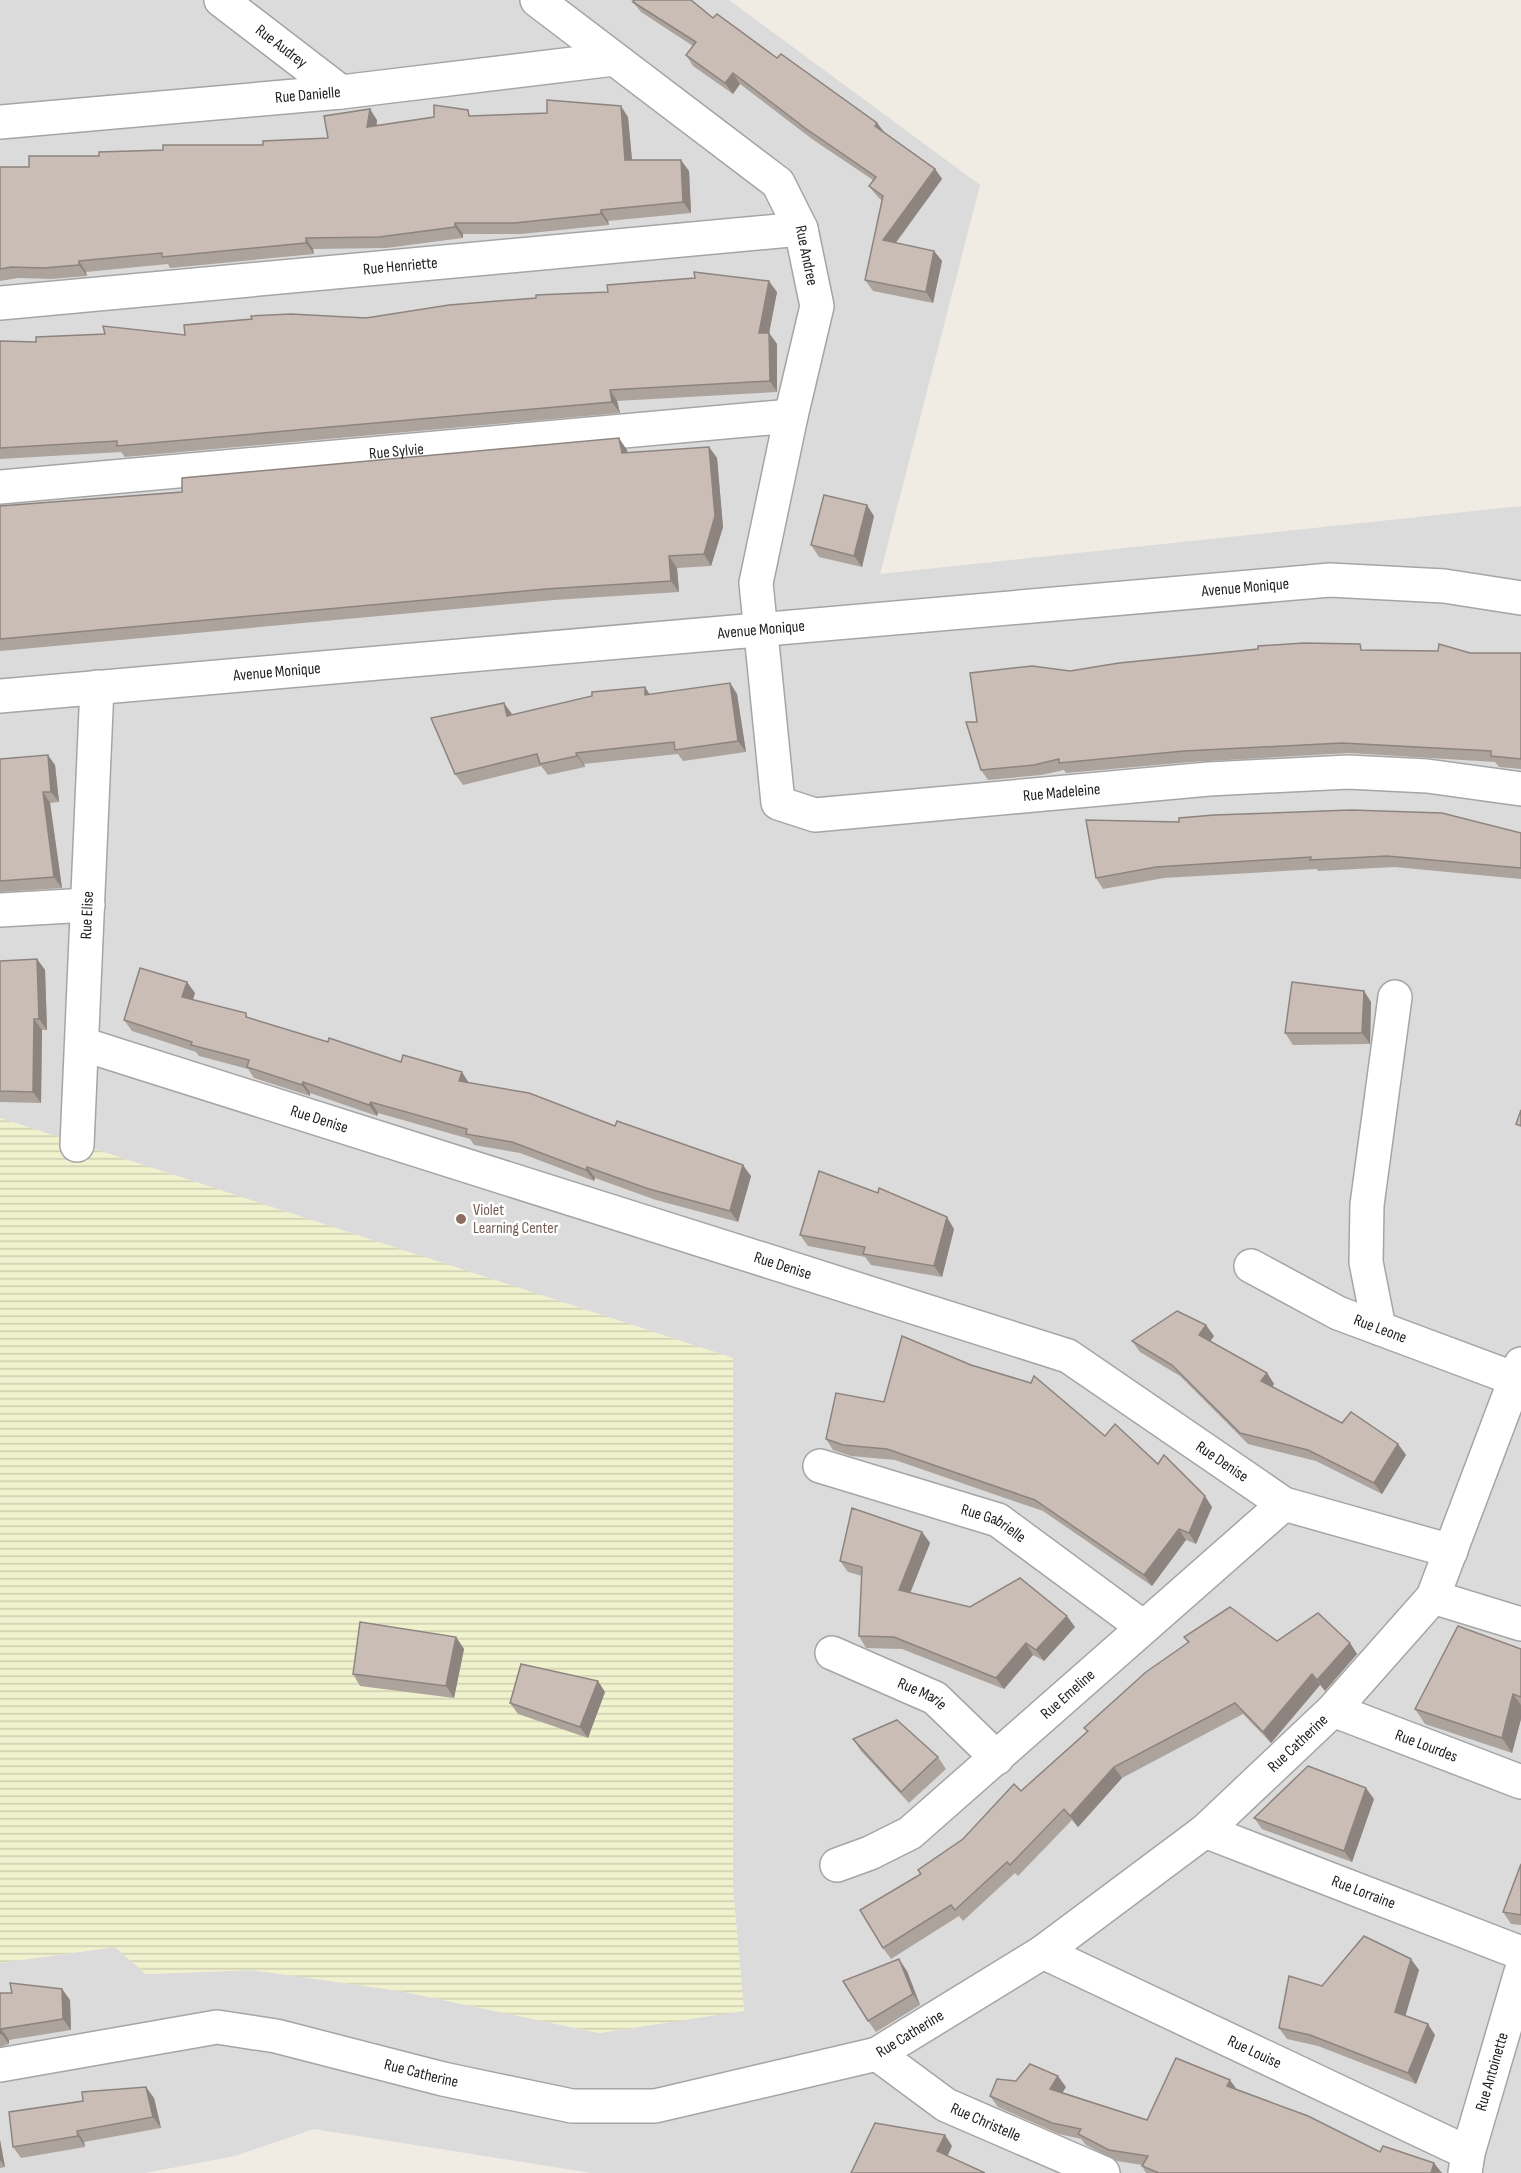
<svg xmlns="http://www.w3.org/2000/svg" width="1521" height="2173" font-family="'Sofia Sans Condensed',sans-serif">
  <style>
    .residential { fill: #dcdbdb }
    .farmland { fill: url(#farmland-rules) }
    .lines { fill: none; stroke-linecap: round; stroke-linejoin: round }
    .minor-casing { stroke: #a5a5a5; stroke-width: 36 }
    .minor { stroke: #fff; stroke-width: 33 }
    .wall { fill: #ada39d }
    .shaded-wall { fill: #8d847f }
    .building { fill: #c9bdb6; stroke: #8d847f; stroke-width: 1.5 }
    .education-dot { fill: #8d6e63; stroke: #fff; stroke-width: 2 }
    .labels { text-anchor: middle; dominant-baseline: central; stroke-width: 5; stroke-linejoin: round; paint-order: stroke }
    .street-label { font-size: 16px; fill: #1e1e1e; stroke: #fff }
    .education-label { font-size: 16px; fill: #785e54; stroke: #fff; text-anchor: start }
  </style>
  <defs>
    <pattern id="farmland-rules" width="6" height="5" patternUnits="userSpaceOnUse" patternTransform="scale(1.5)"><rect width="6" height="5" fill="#f0f1cd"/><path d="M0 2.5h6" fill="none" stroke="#cdceb0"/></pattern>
  </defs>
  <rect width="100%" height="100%" fill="#f0ebe3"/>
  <path class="residential" d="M0,0H729L980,185L880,574L1521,506V2173H592L314,2129L235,2156L145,2173H0V1963L115,1947L146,1974L252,1970L400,1991L599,2033L744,2010L733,1889V1358L0,1118Z"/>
  <path class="farmland" d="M0,1118L733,1358V1889L744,2011L599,2033L400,1991L252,1970L146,1974L115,1947L0,1963Z"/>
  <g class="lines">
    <g class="minor-casing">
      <g id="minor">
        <path id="s1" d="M221,0L341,92"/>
        <path id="s2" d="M537,0L778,183L801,229L817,306L791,416L756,583L778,803L815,815L1209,779L1348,772L1427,776L1521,789"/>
        <path id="s3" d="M0,122L341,92L614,59"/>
        <path id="s4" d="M0,303L801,229"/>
        <path id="s5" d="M0,487L791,416"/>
        <path id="s6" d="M0,696L1330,580L1444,586L1521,598"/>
        <path d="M0,910L88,905"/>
        <path id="s7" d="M82,1044L1068,1356L1284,1504L1451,1551"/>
        <path id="s8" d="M77,1145L97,687"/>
        <path id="s9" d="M1251,1266L1338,1313L1515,1379"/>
        <path d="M1379,1328L1366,1262L1367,1205L1395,997"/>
        <path id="s10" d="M820,1466L998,1520L1143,1627"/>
        <path d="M1433,1597L1521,1624"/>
        <path id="s11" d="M832,1653L935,1698L997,1758"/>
        <path id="s12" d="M1333,1710L1521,1782"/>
        <path id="s13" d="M1205,1831L1521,1953"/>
        <path id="s14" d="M837,1865L870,1853L910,1833L1284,1504"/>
        <path id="s15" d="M1043,1952L1468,2153"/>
        <path id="s16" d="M877,2054L946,2105L1103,2173"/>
        <path id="s17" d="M0,2065L217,2027L276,2036L443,2079L572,2106H655L877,2054L1043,1952L1205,1831L1333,1710L1433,1597L1521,1364"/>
        <path id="s18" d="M1465,2173L1468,2153L1521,1972"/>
      </g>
    </g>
    <use href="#minor" class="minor"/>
  </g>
  <g class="wall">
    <path d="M631,0H691L713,18L877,123L884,132L935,169L942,179L896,243L934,251L942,261L933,303L873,291L865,280L882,201L877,196L869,186L873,180L812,139L740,84L733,94L693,66L686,55L693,46L641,12L633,2Z"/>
    <path d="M472,116L628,117L632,160L689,171L691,213L608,221L609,225L521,234H463V238L386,248L313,249L314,254L170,268L168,264L86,272L87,276L51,279L18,278L0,281V167H29L99,156L163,150L263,145L328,138L377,120V126Z"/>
    <path d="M777,292L769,333L777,344V392L617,401L620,413L125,457L121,452L0,459V341L36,342L185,335L366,318Z"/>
    <path d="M709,447L717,458L723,527L711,566L677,568L679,592L554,600L0,651V506L182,492L627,450V453Z"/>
    <path d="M874,516L862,567L819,557L811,545Z"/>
    <path d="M1364,650L1470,653H1521V769L1499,767L1495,762L1349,753L1191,762L1066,773L1064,770L1041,775L988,780L981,770L977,722L1070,671Z"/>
    <path d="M730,683L737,694L746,752L683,761L678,754L584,764L585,767L548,775L541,766L463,785L455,774L512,715Z"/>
    <path d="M0,759L55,765L59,802L50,803L62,888L0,892Z"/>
    <path d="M1086,820L1521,833V879L1395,867L1318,871L1317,869L1164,878L1103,889L1096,878Z"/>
    <path d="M37,959L45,970L47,1030H42L41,1103L0,1102V961Z"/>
    <path d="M1364,991L1371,1002L1370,1044L1293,1045L1285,1033Z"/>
    <path d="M195,993L193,1000L328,1042L401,1062L615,1126L751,1176L738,1222L656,1200L595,1178L594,1181L520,1153L474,1145L470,1139L378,1113L377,1116L310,1093V1096L254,1078L248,1069L199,1056L196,1052L132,1031L124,1020Z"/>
    <path d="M954,1229L942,1277L871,1265L865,1257L808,1246L800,1235Z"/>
    <path d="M1214,1336L1210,1341L1267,1373L1274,1384L1272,1387L1342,1423L1398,1444L1406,1455L1382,1494L1316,1461L1248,1444L1180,1376L1140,1352L1132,1341Z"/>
    <path d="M884,1402L1105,1436L1158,1464L1212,1507L1196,1544L1186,1540L1152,1586L1043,1511L895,1460L851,1456L833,1450L826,1439Z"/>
    <path d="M922,1532L930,1543L910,1593L970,1607L1075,1627L1044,1661L1033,1655L1004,1689L902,1649L866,1648L859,1636L862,1576L848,1572L840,1561Z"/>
    <path d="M456,1637L464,1649L454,1698L360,1686L353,1674Z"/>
    <path d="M1184,1637L1350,1643L1357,1654L1325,1691L1320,1685L1271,1743L1243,1714L1122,1778L1078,1827L1072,1820L1018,1876L1015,1873L963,1921L959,1916L891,1959L883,1948L921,1874L918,1870L963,1839L1021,1791L1087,1732L1084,1728L1188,1643Z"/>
    <path d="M1521,1649V1719L1512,1753L1425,1724L1415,1709Z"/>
    <path d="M605,1692L588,1738L518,1714L510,1703Z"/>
    <path d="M853,1739L938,1757L946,1769L909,1803L861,1751Z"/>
    <path d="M1374,1799L1352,1862L1262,1829L1254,1818Z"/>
    <path d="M1521,1864V1925L1511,1924L1503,1912Z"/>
    <path d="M1419,1970L1405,2016L1435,2035L1416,2084L1318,2046L1287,2039L1279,2028L1322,1986Z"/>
    <path d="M907,1971L920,2005L876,2032L868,2021Z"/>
    <path d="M62,1989L70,2000L71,2030L9,2040V2044L0,2047V1993H12Z"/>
    <path d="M1066,2087L1062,2092L1147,2120L1237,2089L1380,2152L1442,2173H1146L1142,2166V2165L1117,2161L1086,2145L1081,2139L1059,2134L998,2107L990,2096Z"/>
    <path d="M154,2098L161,2128L84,2142L85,2147L21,2158L13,2147Z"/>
    <path d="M0,2140L5,2167L0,2168Z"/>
  </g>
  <g class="shaded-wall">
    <path d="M733,73L740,84L733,94L725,83Z"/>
    <path d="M621,106L628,117L633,171L625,160Z"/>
    <path d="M370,109L377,120L375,138L367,127Z"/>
    <path d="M877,123L885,133L875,126Z"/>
    <path d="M681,160L689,171L691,213L683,202Z"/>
    <path d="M935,169L942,179L890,250L883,240Z"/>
    <path d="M601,210L608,221L609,225L601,214Z"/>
    <path d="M455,223L463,234V238L455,227Z"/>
    <path d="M306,238L313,249L314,254L306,243Z"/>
    <path d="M934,251L942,261L933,303L926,292Z"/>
    <path d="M79,261L86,272L87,276L79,265Z"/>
    <path d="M769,281L777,292L767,344L759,333Z"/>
    <path d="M769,333L777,344V392L770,381Z"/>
    <path d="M610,390L617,401L620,413L612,402Z"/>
    <path d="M619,438L627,450L630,465L622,453Z"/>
    <path d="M709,447L717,458L723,527L711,566L704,554Z"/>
    <path d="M867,505L874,516L862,567L854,556Z"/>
    <path d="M669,556L677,568L679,592L671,581Z"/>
    <path d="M730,683L737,694L746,752L738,741Z"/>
    <path d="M645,687L652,698L645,695Z"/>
    <path d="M504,703L512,714L507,716Z"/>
    <path d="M576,753L584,764L585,767L577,756Z"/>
    <path d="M48,755L55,765L59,802L51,792Z"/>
    <path d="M43,792L50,803L62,888L54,877Z"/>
    <path d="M37,959L45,970L47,1030L39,1019Z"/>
    <path d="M187,982L195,993L190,1008L182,997Z"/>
    <path d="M1364,991L1371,1002L1370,1044L1362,1033Z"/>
    <path d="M34,1019L42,1030L41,1103L33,1092Z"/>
    <path d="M462,1072L469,1083L459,1081Z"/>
    <path d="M303,1082L310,1093V1096L302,1085Z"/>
    <path d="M371,1102L378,1113L377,1116L369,1105Z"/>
    <path d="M743,1165L751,1176L738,1222L730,1211Z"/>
    <path d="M587,1167L595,1178L594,1181L586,1170Z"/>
    <path d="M947,1217L954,1229L942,1277L934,1266Z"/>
    <path d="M1206,1325L1214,1336L1207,1346L1199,1335Z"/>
    <path d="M1267,1373L1274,1384L1268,1392L1261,1381Z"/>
    <path d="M1398,1444L1406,1455L1382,1494L1374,1483Z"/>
    <path d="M1205,1496L1212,1507L1196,1544L1189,1533Z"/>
    <path d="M1179,1529L1186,1540L1152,1586L1144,1575Z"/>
    <path d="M922,1532L930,1543L907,1601L899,1590Z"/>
    <path d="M1067,1616L1075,1627L1044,1661L1036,1650Z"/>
    <path d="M456,1637L464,1649L454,1698L446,1686Z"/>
    <path d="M1026,1643L1033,1655L1004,1689L996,1678Z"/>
    <path d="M1350,1643L1357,1654L1325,1691L1317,1680Z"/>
    <path d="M1312,1674L1320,1685L1271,1743L1263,1732Z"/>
    <path d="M598,1681L605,1692L588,1738L580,1727Z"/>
    <path d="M1513,1694L1521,1705V1719L1512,1753L1502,1738Z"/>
    <path d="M1114,1767L1122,1778L1078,1827L1070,1816Z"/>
    <path d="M1366,1788L1374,1799L1352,1862L1344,1851Z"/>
    <path d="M899,1959L907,1971L920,2005L913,1994Z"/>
    <path d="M1411,1959L1419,1970L1403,2024L1395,2012Z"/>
    <path d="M62,1989L70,2000L71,2030L63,2019Z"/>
    <path d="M1428,2024L1435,2035L1416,2084L1408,2073Z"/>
    <path d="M1,2029L9,2040V2044L1,2033Z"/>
    <path d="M1058,2076L1066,2087L1058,2100L1050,2089Z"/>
    <path d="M1230,2080L1238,2091L1227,2086Z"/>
    <path d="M146,2087L154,2098L161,2128L153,2117Z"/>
    <path d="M77,2131L84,2142L85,2147L78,2136Z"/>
    <path d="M945,2135L952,2146L945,2162L937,2151Z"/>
    <path d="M0,2140L5,2167L0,2160Z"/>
    <path d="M1434,2163L1442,2173H1431Z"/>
  </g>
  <g class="building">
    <path d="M635,0H691L713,18L717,14L777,58L781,54L877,123L875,126L935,169L883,240L934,251L926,292L865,280L883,196L869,186L876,177L805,128L733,73L725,83L686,55L696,42L633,2Z"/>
    <path d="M547,100L621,106L625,160H681L683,202L601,210V214L514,223H455V227L379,237L306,238V243L162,257V253L79,261V265L44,268L11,267L0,269V167H29V156H99V152L163,150V145H263V141L328,138L324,116L370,109L367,127L434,117V105L468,110L469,116L547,113Z"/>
    <path d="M694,272L769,281L759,333H769L770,381L610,390L612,402L117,446V441L0,448V341L36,342V337L105,334L103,326L185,335L184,325L252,319L251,316L291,314L366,318L449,305L536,298V295L608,292L607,285L695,278Z"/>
    <path d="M619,438L622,453L709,447L715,516L704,554L669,556L671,581L546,589L0,639V506L182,492V478Z"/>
    <path d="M824,495L867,505L854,556L811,545Z"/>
    <path d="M1304,643L1360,644L1361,650L1438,651L1439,644L1470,653H1521V759L1491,756V751L1342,743L1184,751L1059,763V759L1034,765L981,770L966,722H977L970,673L1032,666L1070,671L1119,663L1258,649V646Z"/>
    <path d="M730,683L738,741L675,750L674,742L576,753L577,756L540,764L537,754L455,774L431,718L504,703L507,716L592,696V692L645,687V695Z"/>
    <path d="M48,755L51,792H43L54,877L0,881V759Z"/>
    <path d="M1351,810L1442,813L1521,833V868L1387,856L1310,860L1311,857L1156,867L1096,878L1086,820L1179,822V818L1214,815Z"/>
    <path d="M37,959L39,1019H34L33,1092L0,1091V961Z"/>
    <path d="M140,968L187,982L182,997L246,1013V1017L328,1042L329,1038L401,1062L403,1055L462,1072L459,1081L529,1093L615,1126L617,1121L743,1165L730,1211L649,1189L587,1167L586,1170L512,1142L466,1134L467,1129L371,1102L369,1105L303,1082L302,1085L247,1067L249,1060L191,1045L192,1042L124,1020Z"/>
    <path d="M1292,982L1364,991L1362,1033H1285Z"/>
    <path d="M1521,1110V1126L1516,1124Z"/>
    <path d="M819,1171L878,1193L879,1188L947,1217L934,1266L863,1254L865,1247L800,1235Z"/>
    <path d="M1177,1311L1206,1325L1199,1335L1267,1373L1261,1381L1342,1423L1351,1412L1398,1444L1374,1483L1308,1450L1240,1433L1172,1365L1132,1341Z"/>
    <path d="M902,1336L971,1365L1031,1383L1034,1376L1105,1436L1115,1424L1158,1464L1164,1455L1205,1496L1189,1533L1179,1529L1144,1575L1035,1500L887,1449L843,1445L826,1439L836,1393L884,1402Z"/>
    <path d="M852,1508L922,1532L899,1590L970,1607L1020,1578L1067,1616L1036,1650L1026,1643L996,1678L894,1637L859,1636L862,1567L840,1561Z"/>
    <path d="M1230,1607L1277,1641L1318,1613L1350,1643L1317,1680L1312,1674L1263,1732L1235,1703L1114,1767L1070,1816L1064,1809L1010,1865L1007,1862L955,1910L951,1905L883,1948L860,1910L921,1874L918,1870L963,1839L1014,1784L1021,1791L1088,1731L1084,1728L1146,1672L1189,1642L1184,1637Z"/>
    <path d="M360,1622L456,1637L446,1686L353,1674Z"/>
    <path d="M1458,1626L1521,1649V1697L1513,1694L1502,1738L1415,1709Z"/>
    <path d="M521,1664L598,1681L580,1727L510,1703Z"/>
    <path d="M897,1720L938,1757L901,1792L853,1739Z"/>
    <path d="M1308,1766L1366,1788L1344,1851L1254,1818Z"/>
    <path d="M1521,1864V1915L1503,1912Z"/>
    <path d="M1364,1936L1411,1959L1395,2012L1428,2024L1408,2073L1310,2035L1279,2028L1289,1976L1322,1986Z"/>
    <path d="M899,1959L913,1994L868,2021L843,1981Z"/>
    <path d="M10,1983L62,1989L63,2019L1,2029V2033L0,2034V1993H12Z"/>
    <path d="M1176,2058L1230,2080L1227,2086L1308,2116L1380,2152L1383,2146L1434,2163L1431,2173H1159L1142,2166L1148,2156L1109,2150L1078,2134L1081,2129L1052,2123L990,2096L997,2079L1016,2081L1030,2064L1058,2076L1050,2089L1147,2120Z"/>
    <path d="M146,2087L153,2117L77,2131L78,2136L13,2147L9,2112L83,2101L82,2092Z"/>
    <path d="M875,2123L945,2135L937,2151L985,2173H851Z"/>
  </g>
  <circle class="education-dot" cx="461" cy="1219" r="6"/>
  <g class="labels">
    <g class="street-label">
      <text stroke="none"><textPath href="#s1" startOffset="76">Rue Audrey</textPath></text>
      <text stroke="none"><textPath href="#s3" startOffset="309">Rue Danielle</textPath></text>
      <text stroke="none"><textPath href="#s2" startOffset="381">Rue Andree</textPath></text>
      <text stroke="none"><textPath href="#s4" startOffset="402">Rue Henriette</textPath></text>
      <text stroke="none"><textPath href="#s5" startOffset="398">Rue Sylvie</textPath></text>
      <text stroke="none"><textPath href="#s6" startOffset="1250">Avenue Monique</textPath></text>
      <text stroke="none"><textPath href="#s6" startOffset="764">Avenue Monique</textPath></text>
      <text stroke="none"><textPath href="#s6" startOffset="278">Avenue Monique</textPath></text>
      <text stroke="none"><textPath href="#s2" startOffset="1224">Rue Madeleine</textPath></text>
      <text stroke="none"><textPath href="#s8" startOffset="230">Rue Elise</textPath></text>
      <text stroke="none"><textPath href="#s7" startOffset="249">Rue Denise</textPath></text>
      <text stroke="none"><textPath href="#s7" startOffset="735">Rue Denise</textPath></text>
      <text stroke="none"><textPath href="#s9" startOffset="144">Rue Leone</textPath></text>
      <text stroke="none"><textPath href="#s7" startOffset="1221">Rue Denise</textPath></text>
      <text stroke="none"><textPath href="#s10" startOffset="183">Rue Gabrielle</textPath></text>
      <text stroke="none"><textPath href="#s14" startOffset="290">Rue Emeline</textPath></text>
      <text stroke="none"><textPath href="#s11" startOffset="99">Rue Marie</textPath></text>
      <text stroke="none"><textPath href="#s17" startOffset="1420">Rue Catherine</textPath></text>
      <text stroke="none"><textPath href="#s12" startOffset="100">Rue Lourdes</textPath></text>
      <text stroke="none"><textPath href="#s13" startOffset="170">Rue Lorraine</textPath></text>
      <text stroke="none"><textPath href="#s17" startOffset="934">Rue Catherine</textPath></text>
      <text stroke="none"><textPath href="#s15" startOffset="234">Rue Louise</textPath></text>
      <text stroke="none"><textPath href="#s18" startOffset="105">Rue Antoinette</textPath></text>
      <text stroke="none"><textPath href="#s17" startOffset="430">Rue Catherine</textPath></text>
      <text stroke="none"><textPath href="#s16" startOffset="129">Rue Christelle</textPath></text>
    </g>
    <g class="education-label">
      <text x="473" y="1210">Violet<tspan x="473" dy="18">Learning Center</tspan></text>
    </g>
  </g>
</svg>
